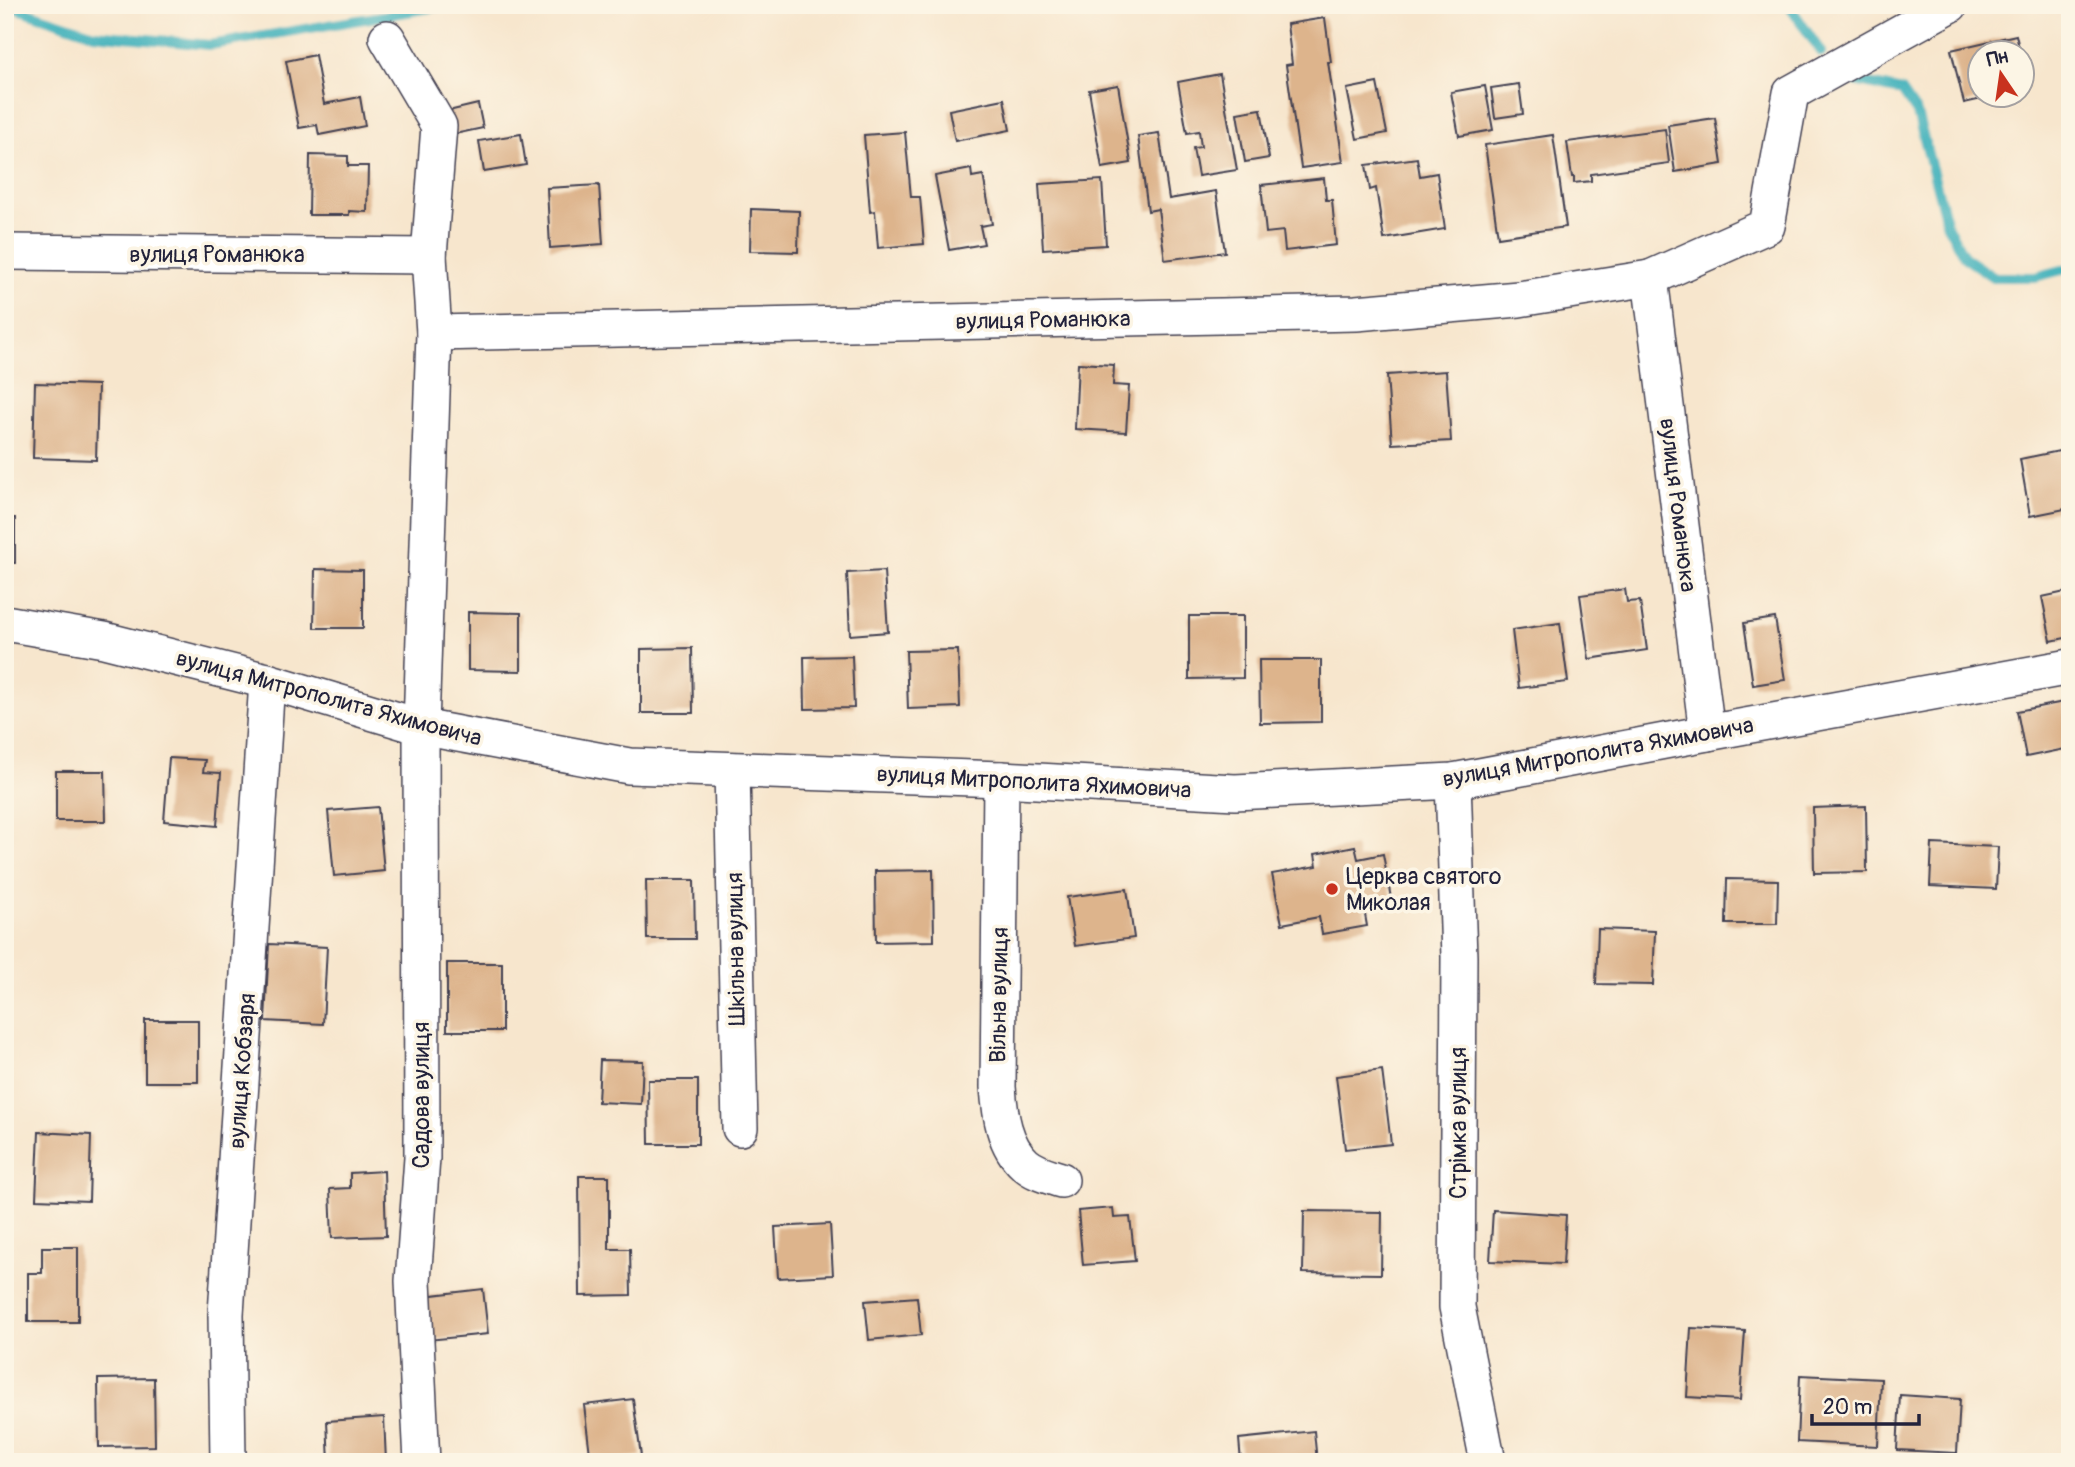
<svg xmlns="http://www.w3.org/2000/svg" width="2075" height="1467" font-family="Pangolin,sans-serif">
  <style>
    .lines { fill: none; stroke-linecap: round; stroke-linejoin: round }
    .stream { stroke: #41b1bb; stroke-width: 10 }
    .building { fill: #ddb48c }
    .minor-casing { stroke: #423f51; stroke-width: 38 }
    .minor { stroke: #fff; stroke-width: 35 }
    .poi-dot { fill: #c8321e; stroke: #fcf5e5; stroke-width: 2.5 }
    .labels { text-anchor: middle; dominant-baseline: central; stroke-width: 7; stroke-linejoin: round; paint-order: stroke }
    .street-label { font-size: 23px; fill: #22223b; stroke: #fcf5e5 }
    .poi-label { font-size: 23px; fill: #22223b; stroke: #fcf5e5; text-anchor: start }
  </style>
  <rect width="100%" height="100%" fill="#fcf5e5"/>
  <filter id="ink" filterUnits="userSpaceOnUse"><feTurbulence type="fractalNoise" baseFrequency=".0143" numOctaves="2"/><feDisplacementMap in="SourceGraphic" scale="14" xChannelSelector="R" yChannelSelector="G"/><feConvolveMatrix kernelMatrix="1 2 1 2 8 2 1 2 1" color-interpolation-filters="sRGB"/></filter>
  <filter id="wash" filterUnits="userSpaceOnUse"><feTurbulence type="fractalNoise" baseFrequency=".00686" numOctaves="4" result="noise"/><feDisplacementMap in="SourceGraphic" scale="28" xChannelSelector="R" yChannelSelector="G"/><feGaussianBlur stdDeviation="1.57" result="paint"/><feColorMatrix in="noise" values="0 0 0 0 0 0 0 0 0 0 0 0 0 0 0 0 0 1.4 0 .05"/><feComposite in="paint" operator="in"/></filter>
  <g filter="url(#wash)">
    <rect width="100%" height="100%" fill="#f7e6cd"/>
    <g class="lines">
      <g class="stream">
        <path d="M6,5L94,34L210,45L448,5"/>
        <path d="M1789,5L1821,52"/>
        <path d="M1850,80L1902,91L1917,113L1947,225L1965,258L1993,277H2035L2070,268"/>
      </g>
    </g>
    <g id="blocks">
      <g class="building">
        <path d="M1325,18L1331,62H1328L1343,162L1301,168L1286,65L1292,64L1287,24Z"/>
        <path d="M2016,35L2020,52H1980V94L1995,96L1964,103L1951,50Z"/>
        <path d="M315,55L324,104L360,97L365,126L319,135L317,125L299,128L286,61Z"/>
        <path d="M2022,66L2029,87L2022,89Z"/>
        <path d="M1220,74L1237,170L1198,176L1193,148L1201,147L1199,131L1187,133L1178,82Z"/>
        <path d="M1377,83L1387,133L1357,139L1347,89Z"/>
        <path d="M1519,84L1523,114L1495,118L1491,88Z"/>
        <path d="M1118,85L1131,163L1102,168L1089,90Z"/>
        <path d="M1485,86L1493,130L1459,136L1451,92Z"/>
        <path d="M1004,99L1010,130L955,141L949,110Z"/>
        <path d="M478,104L483,128L445,136L440,113Z"/>
        <path d="M1261,109L1269,158L1245,162L1237,113Z"/>
        <path d="M1715,118L1722,164L1675,172L1668,125Z"/>
        <path d="M1665,129L1669,163L1591,174V181L1574,183V177H1572L1567,142Z"/>
        <path d="M905,132L911,197H920L924,244L878,248L875,211L870,212L864,135Z"/>
        <path d="M1159,133L1169,199L1216,191L1225,252L1165,260L1158,209L1148,211L1138,136Z"/>
        <path d="M521,134L526,165L484,172L479,141Z"/>
        <path d="M1553,135L1566,227L1498,237L1485,145Z"/>
        <path d="M310,155L348,156V166H368L367,212L349,211V215H309Z"/>
        <path d="M1417,158L1420,176L1437,173L1445,229L1384,239L1376,188L1370,190L1366,165Z"/>
        <path d="M971,169L972,177L983,175L992,224L980,226L984,244L949,250L935,176Z"/>
        <path d="M1324,178L1326,200H1332L1336,245L1285,251L1283,231L1266,233L1261,185Z"/>
        <path d="M1102,180L1106,245L1043,249L1039,184Z"/>
        <path d="M599,185L603,244L550,248L547,188Z"/>
        <path d="M751,209L799,211L798,252L750,251Z"/>
        <path d="M1078,363L1114,365L1113,385L1129,386L1126,432L1075,429Z"/>
        <path d="M1446,371L1451,441L1392,444L1387,375Z"/>
        <path d="M35,383L98,385L96,460L33,458Z"/>
        <path d="M2069,449L2070,508L2030,516L2020,459Z"/>
        <rect x="5" y="518" width="10" height="45"/>
        <path d="M315,569L363,570V628H314Z"/>
        <path d="M884,571L888,632L850,635L847,573Z"/>
        <path d="M1625,589L1627,602L1640,601L1647,650L1589,659L1580,595Z"/>
        <path d="M2070,591V637L2051,641L2042,597Z"/>
        <path d="M468,612L521,613V671L468,670Z"/>
        <path d="M1189,616H1243V678L1189,679Z"/>
        <path d="M1775,618L1785,680L1753,685L1744,623Z"/>
        <path d="M1560,623L1568,682L1519,688L1512,630Z"/>
        <path d="M692,648L693,713H641V649Z"/>
        <path d="M958,650L960,707L908,709L906,651Z"/>
        <path d="M852,656L854,708L805,709L804,657Z"/>
        <path d="M1259,660H1321V722L1260,723Z"/>
        <path d="M2064,702L2070,731V748L2026,757L2017,711Z"/>
        <path d="M169,758L205,760L203,772L221,773L217,826L164,821Z"/>
        <path d="M56,771H105L106,821H56Z"/>
        <path d="M1866,806L1867,872L1814,873L1813,808Z"/>
        <path d="M378,807L384,871L334,876L328,811Z"/>
        <path d="M1932,844L1998,847L1996,889L1930,886Z"/>
        <path d="M1355,846L1358,859L1383,854L1392,904L1364,909L1367,926L1322,934L1319,917L1282,924L1272,874L1317,866L1315,854Z"/>
        <path d="M933,870L934,941L876,942L875,871Z"/>
        <path d="M1727,879L1778,880L1777,924H1726Z"/>
        <path d="M646,880H694L695,939H647Z"/>
        <path d="M1127,889L1134,938L1075,946L1067,897Z"/>
        <path d="M1598,929L1655,931L1653,985L1596,984Z"/>
        <path d="M269,944L327,947L323,1024L265,1021Z"/>
        <rect x="447" y="963" width="55" height="68"/>
        <rect x="145" y="1020" width="53" height="62"/>
        <path d="M600,1060L643,1061L641,1104L598,1102Z"/>
        <path d="M1382,1070L1391,1144L1345,1149L1336,1076Z"/>
        <path d="M648,1080H698V1144H649Z"/>
        <path d="M39,1132L91,1135L89,1201L36,1199Z"/>
        <path d="M384,1171L386,1236L332,1238L330,1189L350,1188V1173Z"/>
        <path d="M579,1176H609V1249H630L631,1295L580,1296Z"/>
        <path d="M1113,1208L1114,1218L1130,1217L1135,1261L1083,1265L1078,1211Z"/>
        <path d="M1493,1210L1566,1215L1563,1264L1490,1261Z"/>
        <path d="M1304,1211L1382,1212L1381,1274L1303,1273Z"/>
        <path d="M830,1224L833,1275L778,1278L775,1227Z"/>
        <path d="M42,1247H78V1322H28V1273H42Z"/>
        <path d="M483,1289L488,1334L428,1340L424,1296Z"/>
        <path d="M917,1297L921,1335L869,1340L865,1301Z"/>
        <path d="M1691,1328L1745,1331L1740,1400L1687,1397Z"/>
        <path d="M1800,1375L1881,1379L1878,1446L1797,1442Z"/>
        <path d="M154,1378L155,1446L99,1447L98,1379Z"/>
        <path d="M1900,1395L1960,1399L1957,1453L1897,1450Z"/>
        <path d="M633,1399L641,1456L591,1462L584,1405Z"/>
        <path d="M384,1417L386,1462H329L327,1421Z"/>
        <path d="M1314,1431L1317,1462H1241L1239,1439Z"/>
      </g>
    </g>
  </g>
  <g filter="url(#ink)">
    <use href="#blocks" fill-opacity="0" stroke="#423f51" stroke-width="2"/>
    <g class="lines">
      <g class="minor-casing">
        <g id="minor">
          <path d="M387,38L439,126L429,256L434,333L421,727L422,1158L413,1281L422,1462"/>
          <path d="M5,252L429,256"/>
          <path d="M1650,278L1767,226L1791,93L1950,5"/>
          <path d="M434,333L1356,313L1519,299L1650,278L1707,733"/>
          <path d="M5,623L104,640L267,681L421,727L629,766L1001,779L1235,792L1453,781L1707,733L2070,667"/>
          <path d="M732,770L740,1128"/>
          <path d="M1001,779L998,1087C1000,1115 1004,1145 1025,1164C1035,1173 1049,1176 1061,1180"/>
          <path d="M1453,781L1459,957L1457,1307L1488,1462"/>
          <path d="M228,1462L226,1314L267,681"/>
        </g>
      </g>
      <use href="#minor" class="minor"/>
    </g>
  </g>
  <circle class="poi-dot" cx="1332" cy="889" r="7"/>
  <g class="labels">
    <g class="street-label">
      <text x="217" y="254">вулиця Романюка</text>
      <text transform="translate(1043 320) rotate(-1)">вулиця Романюка</text>
      <text transform="translate(1678 505) rotate(83)">вулиця Романюка</text>
      <text transform="translate(329 698) rotate(15)">вулиця Митрополита Яхимовича</text>
      <text transform="translate(1598 752) rotate(-10)">вулиця Митрополита Яхимовича</text>
      <text transform="translate(1034 782) rotate(3)">вулиця Митрополита Яхимовича</text>
      <text transform="translate(736 949) rotate(-91)">Шкільна вулиця</text>
      <text transform="translate(999 995) rotate(-89)">Вільна вулиця</text>
      <text transform="translate(242 1071) rotate(-86)">вулиця Кобзаря</text>
      <text transform="translate(421 1095) rotate(-90)">Садова вулиця</text>
      <text transform="translate(1458 1123) rotate(-90)">Стрімка вулиця</text>
    </g>
    <g class="poi-label">
      <text x="1346" y="876">Церква святого<tspan x="1346" dy="26">Миколая</tspan></text>
    </g>
  </g>
  <rect width="2075" height="1467" fill="none" stroke="#fcf5e5" stroke-width="28"/>
  <g transform="translate(2001 74) rotate(347)"><circle r="33" fill="#fcf5e5" stroke="#a5a1a1" stroke-width="2"/>
  <path d="M0-5L12 26L0 18L-12 26Z" fill="#c8321e"/>
  <text y="-10" font-size="19" font-weight="bold" text-anchor="middle" fill="#22223b">Пн</text>
  </g>
  <path d="M1812 1414v10h107v-10" fill="none" stroke="#22223b" stroke-width="3.5"/>
  <text x="1823" y="1414" font-size="21" fill="#22223b" stroke="#fcf5e5" stroke-width="5" paint-order="stroke">20 m</text>
</svg>
